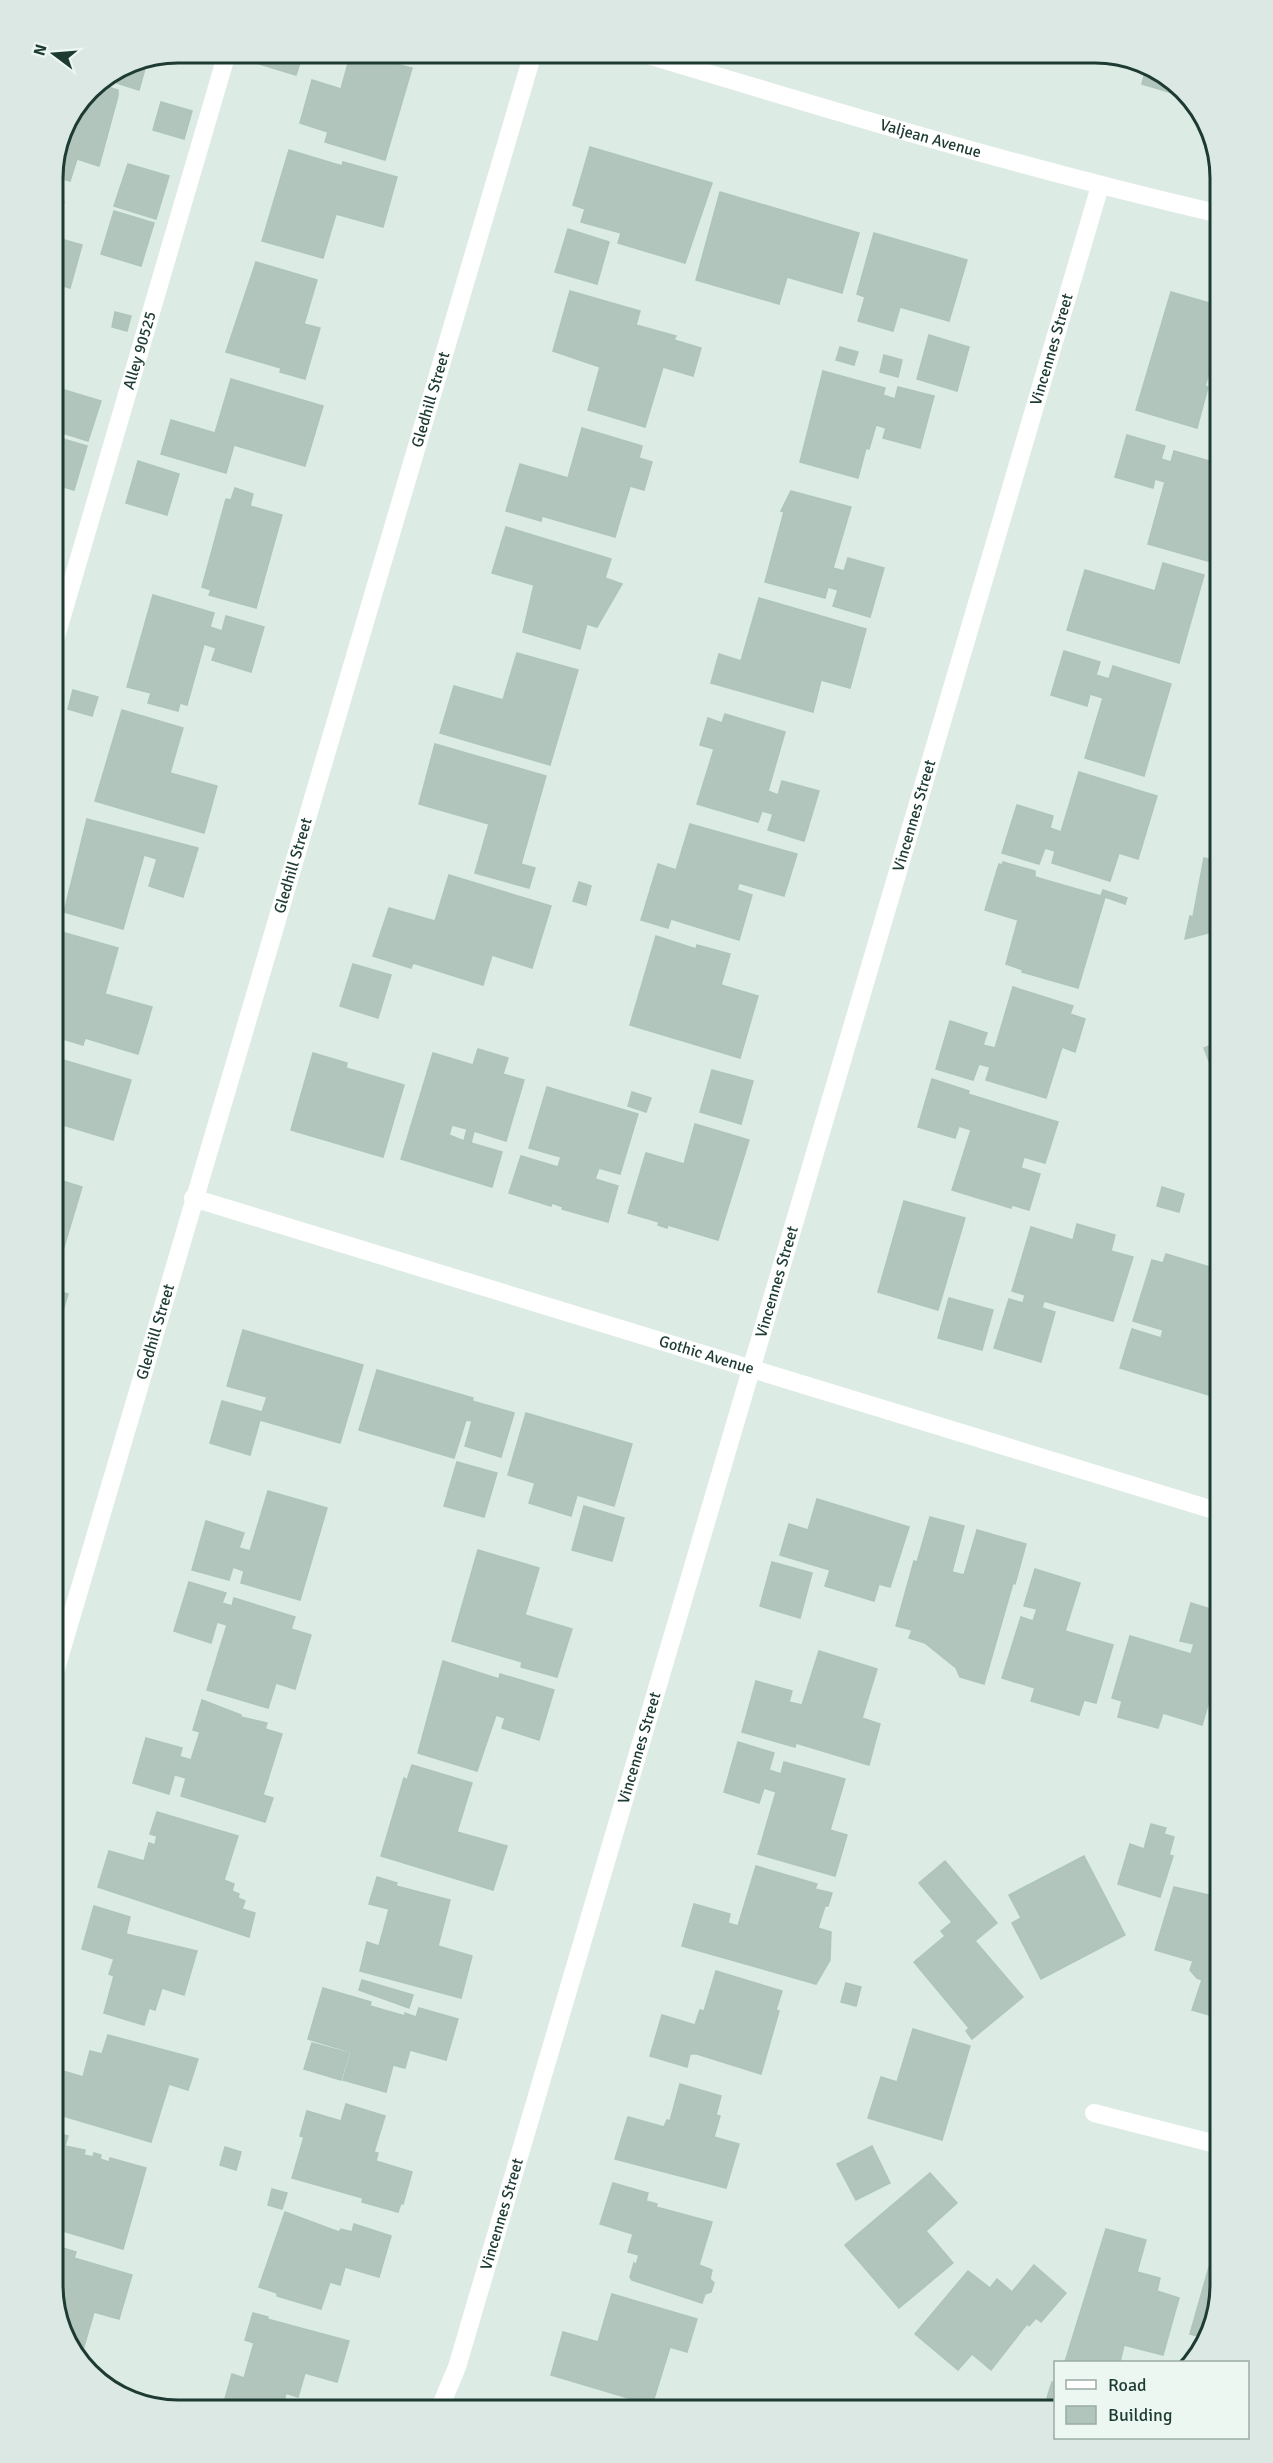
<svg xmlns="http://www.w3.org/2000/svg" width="1273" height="2463" font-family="Signika,sans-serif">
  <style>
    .building { fill: #b1c5bd; stroke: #aec5bb; stroke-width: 1.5; fill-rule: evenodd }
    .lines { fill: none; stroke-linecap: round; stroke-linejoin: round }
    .minor { stroke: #fff; stroke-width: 18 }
    .labels { text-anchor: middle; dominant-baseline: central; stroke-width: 5; stroke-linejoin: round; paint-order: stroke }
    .street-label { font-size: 16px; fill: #1d3b33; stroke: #edf7f2 }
    .rim { fill: none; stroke: #1d3b33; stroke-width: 3 }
  </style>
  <rect width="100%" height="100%" fill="#dcebe4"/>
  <g class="building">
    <path d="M259,53H303L296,75L256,63Z"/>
    <path d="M351,53L412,68L385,160L325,142L328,132L300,123L312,80L341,89Z"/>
    <path d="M1002,53H1022L1020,58Z"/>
    <path d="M148,58L139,90L104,79L130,62Z"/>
    <path d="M1146,69L1171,78L1185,97L1142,84Z"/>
    <path d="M97,84L118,90V96L99,166L77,159L70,181L53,176L62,129L89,89Z"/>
    <path d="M161,102L192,111L184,139L153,130Z"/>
    <path d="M590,147L712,183L685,263L618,243L621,233L581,222L585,209L573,205Z"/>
    <path d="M289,150L342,166L343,162L397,177L383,227L336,214L323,258L262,241Z"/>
    <path d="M128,164L169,176L156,219L114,206Z"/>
    <path d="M720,192L859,233L842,293L787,277L779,304L696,280Z"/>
    <path d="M53,199L64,202L54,237L82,245L70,288L53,283Z"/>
    <path d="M114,211L154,223L141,266L101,254Z"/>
    <path d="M568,229L609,242L597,284L555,272Z"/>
    <path d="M874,233L967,260L949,321L900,307L893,331L858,321L865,297L857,294Z"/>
    <path d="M256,262L317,280L304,324L320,328L305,379L280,372L281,368L226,352Z"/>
    <path d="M570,291L640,311L636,325L676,336L674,340L701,348L693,376L663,367L645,427L588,410L600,367L553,351Z"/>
    <path d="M1171,292L1220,306V337L1205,386L1208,387L1197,428L1136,410Z"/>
    <path d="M115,312L131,316L127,331L112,327Z"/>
    <path d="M929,335L969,347L957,391L917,379Z"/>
    <path d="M840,347L858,352L854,365L836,360Z"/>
    <path d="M884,355L902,360L898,377L880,372Z"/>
    <path d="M823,371L885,388L883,395L895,399L898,387L934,396L920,448L883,438L886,428L876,425L869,449L866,448L858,478L800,462Z"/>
    <path d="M231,379L323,406L305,466L234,445L226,473L161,454L171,420L215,433Z"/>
    <path d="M61,389L101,401L88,441L53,430V415Z"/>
    <path d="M582,428L642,446L639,458L652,462L644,490L630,486L615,537L542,516L541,521L506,511L520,464L568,478Z"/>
    <path d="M1127,435L1165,446L1161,459L1171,462L1174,451L1220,464V554L1211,552L1208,561L1148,544L1165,482L1155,479L1153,488L1115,477Z"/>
    <path d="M53,436L87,446L74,490L53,484Z"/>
    <path d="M138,461L179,474L167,515L126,503Z"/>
    <path d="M235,488L253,494L250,506L282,515L256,608L209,595L211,590L202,587L226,499L231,500Z"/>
    <path d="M791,491L851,507L833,568L844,571L848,558L884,568L870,617L833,606L838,590L828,587L825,598L765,582L784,512L781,511Z"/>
    <path d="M506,527L611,559L605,578L622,584L597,627L587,624L580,649L523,632L534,585L492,573Z"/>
    <path d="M1163,563L1204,575L1179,663L1067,630L1085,570L1155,591Z"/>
    <path d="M153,595L214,613L210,627L222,631L226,616L264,627L251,672L212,660L216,648L204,644L187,705L180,703L178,711L148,703L151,693L127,687Z"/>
    <path d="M759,598L866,629L850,688L821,680L813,712L711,683L719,654L741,661Z"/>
    <path d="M1064,651L1100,662L1096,675L1109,679L1113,666L1171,684L1144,776L1085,758L1103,698L1090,694L1087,706L1051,695Z"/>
    <path d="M517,653L578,670L550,765L440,733L454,686L503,700Z"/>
    <path d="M73,690L98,697L92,716L68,709Z"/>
    <path d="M122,710L183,728L170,773L217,786L204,833L95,801Z"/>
    <path d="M725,714L785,732L768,791L778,795L782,781L819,791L804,841L768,830L773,814L762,811L758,822L697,804L714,749L700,745L708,718L722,723Z"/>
    <path d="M435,744L546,776L521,864L535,868L529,888L475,873L489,824L419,804Z"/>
    <path d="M1079,772L1157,796L1138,859L1119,853L1110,881L1052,863L1055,851L1045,848L1039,864L1002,853L1017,805L1053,816L1050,828L1061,832Z"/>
    <path d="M1220,800V854L1210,852Z"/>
    <path d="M87,819L198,848L183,897L149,886L157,859L144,855L123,929L64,912Z"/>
    <path d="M690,824L797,854L784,896L739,883L737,890L752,895L739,940L671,919L668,928L641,920L658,864L676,870Z"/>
    <path d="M1204,858L1220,861V930L1185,939L1190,916L1193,917Z"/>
    <path d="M1003,862L1035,871V877L1101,896L1103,890L1127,898L1125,904L1105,897L1078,988L1022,972L1023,970L1006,964L1018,920L985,910L999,864L1002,865Z"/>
    <path d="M449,875L551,906L532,968L492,955L483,985L413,963L411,968L373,956L389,908L435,921Z"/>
    <path d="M579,882L591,886L586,905L573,901Z"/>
    <path d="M58,931L118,948L105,994L152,1007L138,1054L85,1038L83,1045L53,1036V950Z"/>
    <path d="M656,936L696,949L697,945L730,954L721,985L758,996L740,1058L630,1025Z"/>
    <path d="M353,964L391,975L378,1018L340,1006Z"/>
    <path d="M1013,987L1073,1006L1070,1014L1085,1019L1075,1052L1062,1047L1046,1098L986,1080L990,1067L979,1064L973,1080L936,1069L950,1021L987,1033L983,1045L995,1048Z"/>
    <path d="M1220,1042V1103L1212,1093L1219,1087L1204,1048Z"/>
    <path d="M478,1049L508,1058L503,1074L524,1080L506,1141L474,1131L471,1143L502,1152L492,1187L401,1159L433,1053L473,1065ZM452,1125L467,1129L464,1141L449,1135Z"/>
    <path d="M313,1053L347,1063L346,1068L404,1085L383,1157L291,1130Z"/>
    <path d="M53,1057L131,1080L113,1140L53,1122Z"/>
    <path d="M712,1070L753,1081L741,1124L700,1112Z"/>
    <path d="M932,1079L969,1091L968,1094L1058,1122L1045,1163L1024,1157L1021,1168L1040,1174L1029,1210L1012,1205L1011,1208L952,1190L971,1130L959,1126L955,1138L918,1127Z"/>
    <path d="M547,1087L638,1114L620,1174L599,1168L595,1179L618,1186L608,1222L562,1209L563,1207L552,1203L551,1206L509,1193L521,1156L558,1167L561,1157L529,1148Z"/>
    <path d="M632,1092L651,1098L646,1112L628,1106Z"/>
    <path d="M695,1124L749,1140L718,1240L668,1225L667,1228L658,1225L659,1222L628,1213L646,1153L684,1164Z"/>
    <path d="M53,1178L82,1187L55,1277L53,1276Z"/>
    <path d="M1162,1187L1184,1194L1179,1212L1157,1206Z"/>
    <path d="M904,1201L965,1218L938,1310L878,1292Z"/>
    <path d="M1077,1224L1115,1235L1111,1251L1133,1257L1113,1321L1044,1301L1042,1308L1055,1312L1041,1362L994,1348L1009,1299L1023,1303L1025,1295L1012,1291L1031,1227L1073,1240Z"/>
    <path d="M1166,1254L1220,1270V1396L1210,1392L1209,1395L1120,1368L1132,1329L1161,1338L1163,1330L1133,1321L1152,1260L1163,1263Z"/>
    <path d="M53,1290L68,1294L54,1340H53Z"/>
    <path d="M949,1298L993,1310L982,1350L938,1338Z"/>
    <path d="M243,1330L363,1365L340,1443L260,1420L250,1455L210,1443L222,1401L262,1412L267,1397L227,1386Z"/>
    <path d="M377,1370L473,1398L472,1401L514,1413L501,1457L465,1446L472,1421L466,1420L454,1458L359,1430Z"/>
    <path d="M526,1413L632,1444L614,1506L577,1495L571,1516L529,1503L535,1483L508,1475Z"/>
    <path d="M457,1462L497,1473L484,1517L444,1506Z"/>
    <path d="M268,1491L327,1508L300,1600L241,1583L244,1571L233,1567L229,1580L192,1570L206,1521L244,1533L239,1548L250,1551Z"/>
    <path d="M817,1499L909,1527L890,1587L879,1584L874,1601L825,1586L830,1570L780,1555L789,1524L808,1530Z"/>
    <path d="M584,1506L624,1518L612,1561L572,1550Z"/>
    <path d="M930,1517L964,1526L952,1572L964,1575L977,1530L1026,1544L1015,1584L1013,1583L984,1684L960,1677L956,1668L925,1643L909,1638L912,1630L896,1626L914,1561L917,1562Z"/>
    <path d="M478,1550L539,1568L525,1615L572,1629L557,1677L521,1667L522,1662L452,1641Z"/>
    <path d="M772,1562L812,1573L800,1618L760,1606Z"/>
    <path d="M1035,1569L1080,1583L1065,1631L1113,1645L1096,1703L1084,1700L1079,1715L1031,1701L1035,1688L1002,1678L1021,1617L1033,1621L1037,1609L1024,1606Z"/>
    <path d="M189,1582L226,1593L222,1603L232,1606L234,1598L295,1617L291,1629L311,1635L295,1689L276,1683L268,1708L207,1690L227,1625L217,1622L211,1643L174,1631Z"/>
    <path d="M1191,1603L1220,1612V1652L1213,1650L1210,1660L1220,1664L1202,1725L1163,1713L1158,1728L1118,1717L1122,1701L1112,1698L1130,1636L1191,1654L1194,1644L1180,1641Z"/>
    <path d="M819,1651L877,1669L862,1718L880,1724L869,1765L796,1743L795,1747L742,1732L756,1681L792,1691L789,1702L802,1705Z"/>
    <path d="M443,1661L499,1679L500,1674L554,1690L539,1740L502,1728L505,1718L496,1715L477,1771L418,1753Z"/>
    <path d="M202,1700L241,1715V1717L267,1723L265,1729L282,1734L263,1795L273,1798L265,1822L181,1796L186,1778L175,1775L181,1757L191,1760L200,1732L193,1730Z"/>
    <path d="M146,1738L182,1748L169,1794L133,1783Z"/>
    <path d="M1220,1739V1767L1213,1765Z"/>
    <path d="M738,1742L774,1753L769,1770L781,1774L784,1762L845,1779L830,1830L847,1835L835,1876L758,1854L776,1792L764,1788L759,1803L724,1792Z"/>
    <path d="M412,1765L472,1783L457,1832L507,1846L493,1890L381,1856L404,1778L407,1780Z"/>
    <path d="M157,1812L238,1836L224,1880L234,1884L232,1891L239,1894L238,1898L245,1901L242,1909L255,1913L249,1937L98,1887L109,1851L144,1861L149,1843L155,1845L157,1836L150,1834Z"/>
    <path d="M1151,1824L1166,1828L1164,1834L1174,1837L1169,1855L1173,1856L1160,1897L1118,1884L1130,1844L1144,1849Z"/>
    <path d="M1084,1856L1125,1935L1041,1979L1012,1923L1021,1918L1009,1895Z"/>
    <path d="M945,1861L997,1923L975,1941L1023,1997L972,2039L966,2031L969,2028L914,1962L945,1936L941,1931L952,1922L919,1883Z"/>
    <path d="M756,1866L817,1884L815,1889L832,1893L828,1906H825L818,1928L831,1932L830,1960L816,1984L682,1946L694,1904L730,1914L728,1923L738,1926Z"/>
    <path d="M377,1877L397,1883L396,1886L450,1900L438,1946L472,1956L461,1998L360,1971L367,1942L379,1946L389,1909L369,1904Z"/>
    <path d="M1174,1887L1217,1897L1220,1900V2018L1192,2010L1202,1980L1197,1978L1190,1970L1193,1961L1155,1950Z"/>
    <path d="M94,1906L130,1917L126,1934L197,1951L184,1995L162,1988L155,2010L149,2008L144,2025L104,2013L114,1976L109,1974L114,1959L82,1949Z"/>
    <path d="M716,1971L782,1991L776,2010L779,2011L761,2074L697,2054H690L687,2067L650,2056L662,2015L695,2025L700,2010L704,2011Z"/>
    <path d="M362,1980L413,1995L409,2008L359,1990Z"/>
    <path d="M846,1983L861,1987L856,2006L841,2002Z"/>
    <path d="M323,1988L371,2002L370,2006L405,2016V2013L416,2017L419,2008L458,2019L446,2060L410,2050L405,2068L393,2065L386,2092L343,2080L351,2052L308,2039Z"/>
    <path d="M913,2029L970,2046L942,2140L868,2118L881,2077L897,2082Z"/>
    <path d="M108,2035L198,2059L188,2090L169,2084L151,2142L53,2113V2068L83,2077L90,2051L102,2054Z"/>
    <path d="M312,2043L349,2053L341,2080L304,2069Z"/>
    <path d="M680,2084L721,2096L716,2115L720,2116L714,2137L739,2144L726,2188L615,2159L628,2117L664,2127L667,2120L670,2121Z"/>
    <path d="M346,2104L385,2116L374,2152L378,2153L376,2161L412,2172L403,2204L401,2203L398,2212L362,2202L363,2198L292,2178L304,2137L300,2136L307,2111L341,2121Z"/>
    <path d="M53,2132L68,2136L65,2146L85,2150L84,2155L93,2157L94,2153L101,2155L100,2159L109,2162L110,2158L146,2168L123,2249L53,2228L56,2199L53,2198Z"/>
    <path d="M872,2146L890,2183L856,2200L837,2164Z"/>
    <path d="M225,2147L241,2152L236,2170L220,2165Z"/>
    <path d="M930,2173L957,2203L926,2231L953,2263L899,2308L845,2245Z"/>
    <path d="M613,2183L648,2193L646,2201L657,2204L656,2207L712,2222L699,2265L712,2270L710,2279L714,2283L711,2292L705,2294L702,2303L632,2280L630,2277L634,2263L636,2265L639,2255L628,2252L633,2234L600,2224Z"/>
    <path d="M272,2189L287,2193L282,2209L268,2205Z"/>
    <path d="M285,2212L339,2232L341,2229L352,2232L354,2224L391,2236L379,2277L345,2267L340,2285L330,2282L321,2309L277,2296V2293L259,2287Z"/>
    <path d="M1106,2229L1146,2240L1137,2272L1160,2278L1157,2291L1179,2298L1163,2355L1124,2345L1120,2362H1065Z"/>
    <path d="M53,2245L76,2252L74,2258L132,2275L119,2319L94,2312L83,2350L73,2347L62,2333L52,2285Z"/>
    <path d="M1034,2265L1066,2293L1041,2322L1036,2318L1029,2326L1027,2324L991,2370L972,2354L958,2370L915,2334L968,2271L990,2288L997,2279L1012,2292Z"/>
    <path d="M1209,2267L1220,2270V2286L1205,2338L1190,2334Z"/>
    <path d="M612,2294L697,2319L687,2352L670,2347L652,2405L551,2375L563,2332L598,2342Z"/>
    <path d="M253,2313L268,2317L267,2319L349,2341L337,2382L305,2373L298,2397L286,2393L282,2410H263L225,2399L232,2374L244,2378L254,2343L245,2340Z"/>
    <path d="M1052,2382L1056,2383V2400L1047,2398Z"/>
  </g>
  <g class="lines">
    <g class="minor">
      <path id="s1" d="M641,53C833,111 1025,169 1220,214"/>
      <path id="s2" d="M53,647L227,53"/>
      <path id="s3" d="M193,1198L1220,1512"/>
      <path id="s4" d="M53,1679L533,53"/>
      <path d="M1094,2113L1220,2145"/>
      <path id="s5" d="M439,2410L457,2367L1100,186"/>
    </g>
  </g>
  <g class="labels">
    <g class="street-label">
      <text stroke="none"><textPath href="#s1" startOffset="302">Valjean Avenue</textPath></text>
      <text stroke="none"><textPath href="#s2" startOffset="309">Alley 90525</textPath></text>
      <text stroke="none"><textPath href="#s5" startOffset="2150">Vincennes Street</textPath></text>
      <text stroke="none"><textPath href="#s4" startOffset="1334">Gledhill Street</textPath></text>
      <text stroke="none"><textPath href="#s5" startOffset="1664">Vincennes Street</textPath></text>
      <text stroke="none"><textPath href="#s4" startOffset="848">Gledhill Street</textPath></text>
      <text stroke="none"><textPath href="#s5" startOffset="1178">Vincennes Street</textPath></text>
      <text stroke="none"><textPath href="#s4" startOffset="362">Gledhill Street</textPath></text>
      <text stroke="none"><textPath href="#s3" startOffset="537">Gothic Avenue</textPath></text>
      <text stroke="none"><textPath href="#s5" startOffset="692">Vincennes Street</textPath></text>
      <text stroke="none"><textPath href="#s5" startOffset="206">Vincennes Street</textPath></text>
    </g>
  </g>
  <path d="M0 0H1273V2463H0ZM178 63H1095A115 115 0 0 1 1210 178V2285A115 115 0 0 1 1095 2400H178A115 115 0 0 1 63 2285V178A115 115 0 0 1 178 63Z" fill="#dce8e3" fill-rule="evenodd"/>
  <path class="rim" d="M178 63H1095A115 115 0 0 1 1210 178V2285A115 115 0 0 1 1095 2400H178A115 115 0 0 1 63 2285V178A115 115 0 0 1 178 63Z"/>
  <rect x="1054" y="2361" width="195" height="78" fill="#edf7f2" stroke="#9aaca6" stroke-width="1.5"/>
  <rect x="1066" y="2380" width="30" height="9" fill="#ffffff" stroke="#9aaca6" stroke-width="1.5"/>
  <text x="1108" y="2391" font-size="18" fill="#1d3b33">Road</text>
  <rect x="1066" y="2406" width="30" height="18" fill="#b1c5bd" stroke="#9aaca6" stroke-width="1.5"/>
  <text x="1108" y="2421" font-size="18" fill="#1d3b33">Building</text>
  <g transform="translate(54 54) rotate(286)" stroke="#edf7f2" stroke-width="4.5" paint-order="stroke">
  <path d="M0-4.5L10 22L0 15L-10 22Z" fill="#1d3b33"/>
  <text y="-9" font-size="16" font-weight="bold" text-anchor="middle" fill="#1d3b33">N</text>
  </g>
</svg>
